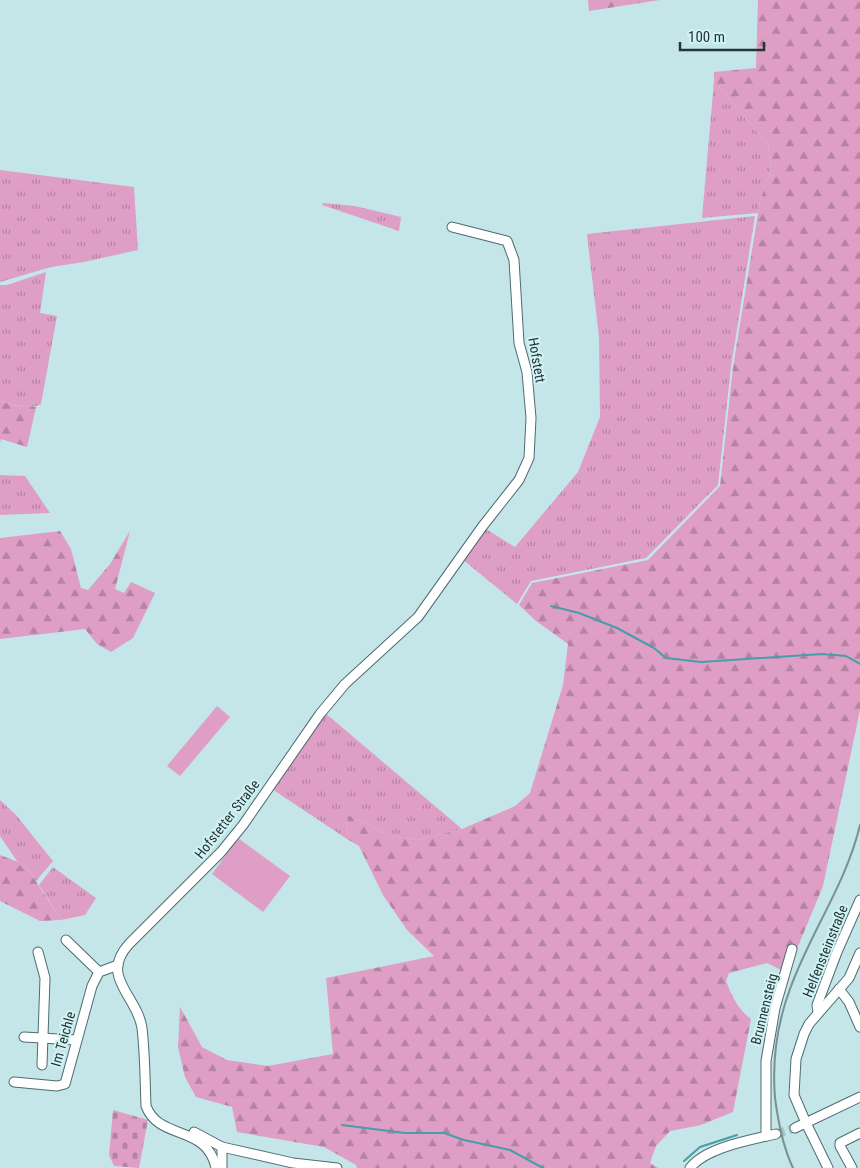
<svg xmlns="http://www.w3.org/2000/svg" width="860" height="1168" font-family="'Roboto Condensed',sans-serif">
  <style>
    .grass { fill: url(#grass-tufts) }
    .forest { fill: url(#forest-firs) }
    .cemetery { fill: url(#cemetery-stones) }
    .green { fill: #df9ec6 }
    .lines { fill: none; stroke-linecap: round; stroke-linejoin: round }
    .stream { stroke: #469ea6; stroke-width: 2 }
    .minor-tunnel { stroke: #a4c2c5; stroke-width: 9; stroke-dasharray: 9 4.5; stroke-linecap: butt }
    .minor-casing { stroke: #4d6c6f; stroke-width: 11 }
    .minor { stroke: #fff; stroke-width: 9 }
    .rail { stroke: #799193; stroke-width: 2 }
    .labels { text-anchor: middle; dominant-baseline: central; stroke-width: 4; stroke-linejoin: round; paint-order: stroke }
    .street-label { font-size: 14px; fill: #263435; stroke: #d1f3f6 }
  </style>
  <defs>
    <pattern id="grass-tufts" width="24" height="20" patternUnits="userSpaceOnUse" patternTransform="scale(1.25)"><rect width="24" height="20" fill="#df9ec6"/><path d="M3 7l-1-3M5 7V3M7 7l1-3M15 17l-1-3M17 17v-4M19 17l1-3" fill="none" stroke="#b582a2"/></pattern>
    <pattern id="forest-firs" width="22" height="20" patternUnits="userSpaceOnUse" patternTransform="scale(1.25)"><rect width="22" height="20" fill="#df9ec6"/><path d="M5 1l3.5 6h-7zM16 11l3.5 6h-7z" fill="#b582a2"/></pattern>
    <pattern id="cemetery-stones" width="16" height="16" patternUnits="userSpaceOnUse" patternTransform="scale(1.25)"><rect width="16" height="16" fill="#df9ec6"/><path d="M2 7V4a2 2 0 0 1 4 0v3zM10 15v-3a2 2 0 0 1 4 0v3z" fill="#b582a2"/></pattern>
  </defs>
  <rect width="100%" height="100%" fill="#c4e6e9"/>
  <g class="grass">
    <path d="M714,81L768,145L771,169L760,201L758,213L702,218Z"/>
    <path d="M0,170L134,187L138,250L84,262L51,267L0,282Z"/>
    <path d="M323,203L355,206L401,217L399,231L322,205Z"/>
    <path d="M755,216L731,367L718,485L646,558L531,581L517,604L462,559L486,529L515,547L578,472L600,417L599,337L587,234Z"/>
    <path d="M46,272L40,313L57,316L41,404C29,411 12,404 0,401V285H7Z"/>
    <path d="M0,475L25,476L50,513L0,515Z"/>
    <path d="M324,712L462,829L418,840L390,836L348,815L347,839L272,789Z"/>
    <path d="M0,800L16,815L53,861L36,881L26,866L21,867L0,836Z"/>
    <path d="M53,867L96,898L85,915L61,920L39,885Z"/>
  </g>
  <g class="forest">
    <path d="M588,0H660L589,11Z"/>
    <path d="M758,0H860V710L823,886L787,973L767,963L729,973L726,981C732,996 737,1008 751,1019L733,1112L701,1125L670,1131L656,1146L650,1163L658,1168H357L356,1165L324,1147L237,1132L232,1107L196,1097L185,1077L178,1047L180,1007L202,1047L227,1060L268,1066L333,1054L326,978L434,956L407,930L383,895L359,846L347,839L348,815L390,836L418,840L462,829L515,806L530,793L563,685L568,644L536,621L519,605L532,583L648,560L720,486L733,367L760,201L771,169L768,145L714,81V72L756,68Z"/>
    <path d="M0,401L17,406L36,407L27,447L1,439L0,443Z"/>
    <path d="M60,531L71,549L81,588L88,590L110,564L130,531L115,589L124,593L131,582L155,593L133,638L111,652L97,644L85,629L0,639V538Z"/>
    <path d="M0,855L18,862L21,867L26,866L61,920L40,921L0,901Z"/>
  </g>
  <path class="cemetery" d="M113,1110L148,1120L139,1168L114,1166L109,1155Z"/>
  <g class="green">
    <path d="M217,706L230,717L180,776L167,766Z"/>
    <path d="M238,838L290,876L263,912L212,874Z"/>
  </g>
  <g class="lines">
    <g class="stream">
      <path d="M551,606L579,613L617,628L654,648L666,658L701,662L822,654L846,656L860,664"/>
      <path d="M342,1125L405,1133H444L464,1140L510,1150L543,1168"/>
      <path d="M684,1161L700,1147L737,1135"/>
    </g>
    <path class="minor-tunnel" d="M776,1134L795,1128"/>
    <g class="minor-casing">
      <g id="minor">
        <path d="M66,940L99,972"/>
        <path d="M38,952L45,978L42,1065"/>
        <path d="M839,989L849,1002L860,1027"/>
        <path d="M818,1012L817,1005L837,952L860,900"/>
        <path d="M24,1037L76,1040"/>
        <path d="M14,1082L57,1086L65,1084L92,986L99,972L118,965"/>
        <path d="M795,1128L860,1097"/>
        <path d="M194,1132L222,1147L293,1163L337,1168"/>
        <path d="M766,1136V1061L775,1008L792,949"/>
        <path d="M222,1147V1168"/>
        <path d="M216,1168C207,1124 159,1141 146,1106C145,1080 145,1054 142,1028C137,995 99,977 129,944L221,852L243,825L320,714L345,684L418,617L482,527L519,480L529,458L531,418L527,372L519,343L514,260L507,241L452,227"/>
        <path d="M690,1168C706,1147 751,1140 776,1134"/>
        <path d="M828,1168L806,1123L794,1095L796,1059L804,1034L809,1024L849,978L860,953"/>
        <path d="M852,1168L840,1146V1143L860,1133"/>
      </g>
    </g>
    <use href="#minor" class="minor"/>
    <path class="rail" d="M793,1168C783,1147 778,1121 775,1098C772,1061 777,1024 790,989C810,933 846,884 860,825"/>
  </g>
  <g class="labels">
    <g class="street-label">
      <text transform="translate(537 360) rotate(80)">Hofstett</text>
      <text transform="translate(227 819) rotate(-52)">Hofstetter Straße</text>
      <text transform="translate(825 951) rotate(-68)">Helfensteinstraße</text>
      <text transform="translate(764 1009) rotate(-76)">Brunnensteig</text>
      <text transform="translate(63 1039) rotate(-74)">Im Teichle</text>
    </g>
  </g>
  <path d="M680 42v8h84v-8" fill="none" stroke="#263435" stroke-width="2.5"/>
  <text x="688" y="42" font-size="15" fill="#263435" stroke="#d1f3f6" stroke-width="4" paint-order="stroke">100 m</text>
</svg>
